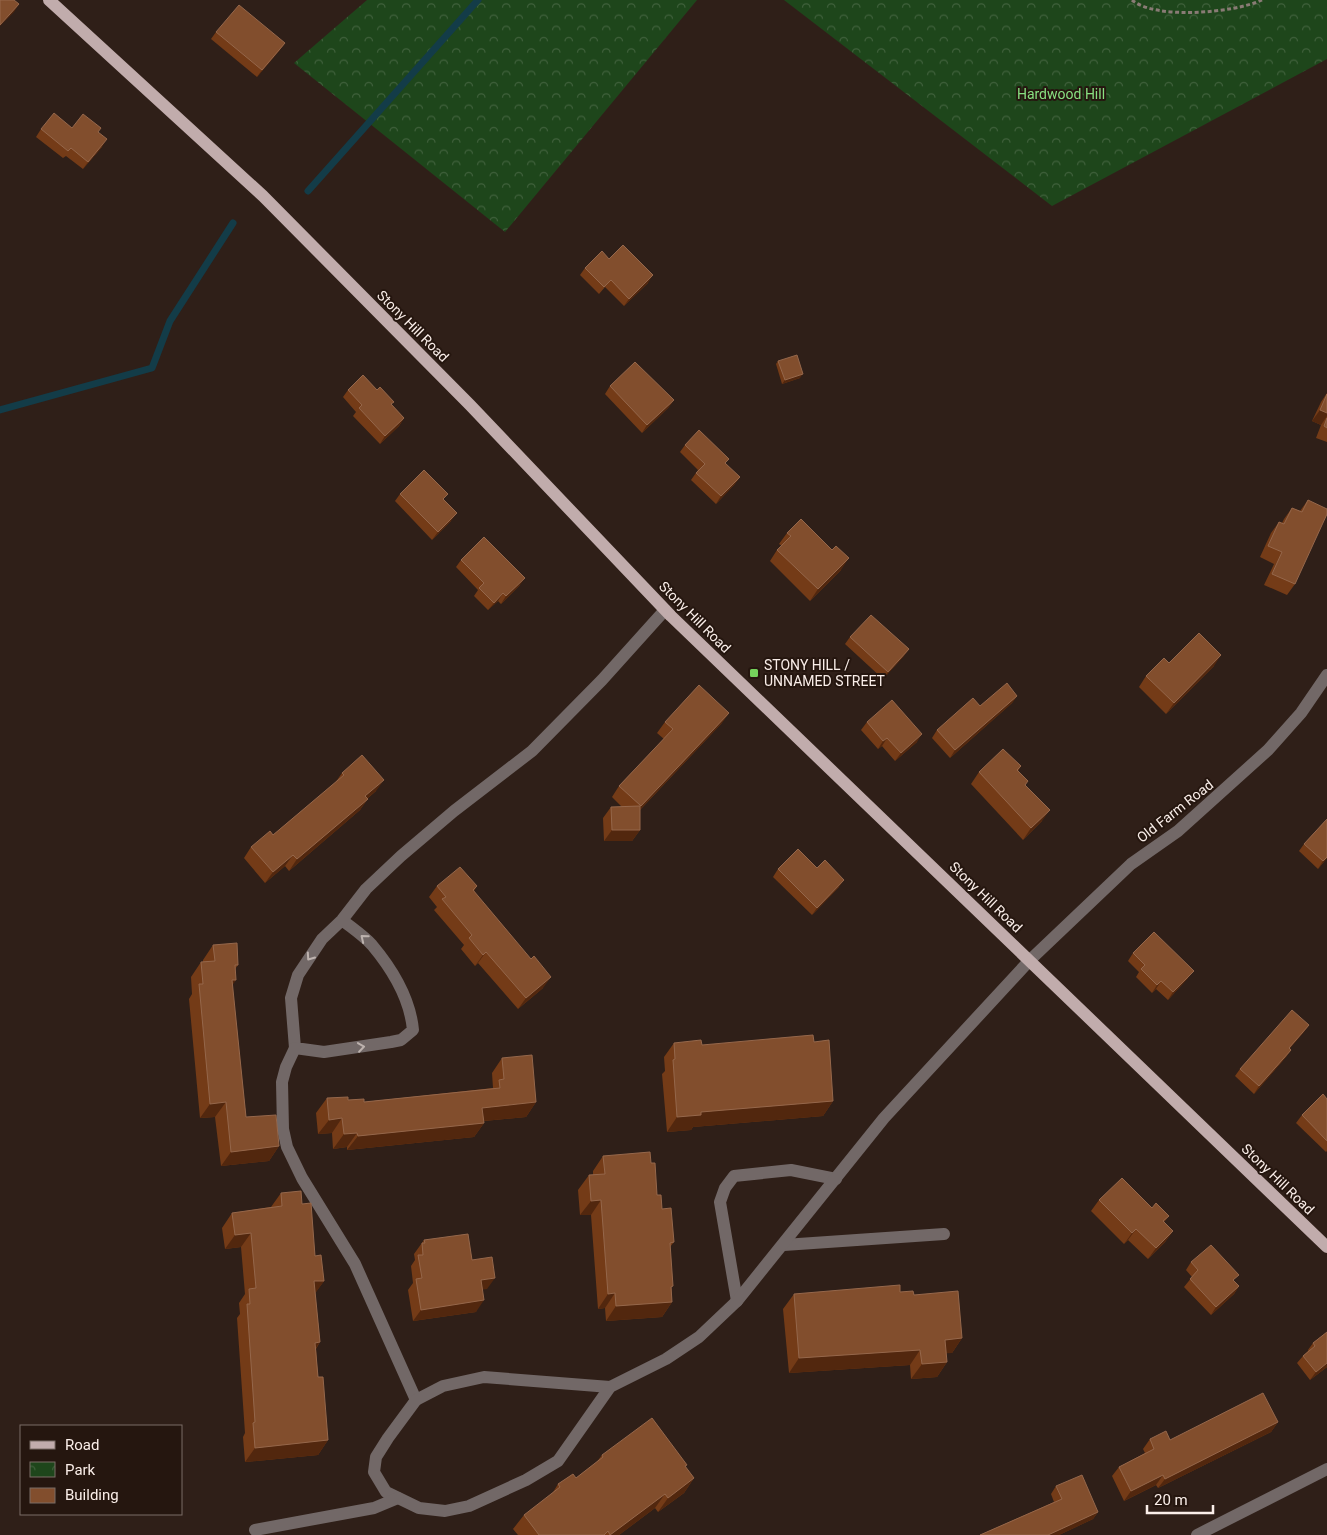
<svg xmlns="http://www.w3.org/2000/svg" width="1327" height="1535" font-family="Roboto,sans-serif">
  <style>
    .park { fill: url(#park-crowns) }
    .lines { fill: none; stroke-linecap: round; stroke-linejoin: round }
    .stream { stroke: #133c48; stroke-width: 7 }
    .path { stroke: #897b75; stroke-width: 3; stroke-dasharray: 4 2.5; stroke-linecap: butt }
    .minor { stroke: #726867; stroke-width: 12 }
    .major { stroke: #c1acac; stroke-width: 12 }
    .wall { fill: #743b17 }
    .shaded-wall { fill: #52270e }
    .building { fill: #824e2d; stroke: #95674b }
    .oneway { stroke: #bdb2ae }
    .poi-dot { fill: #75d25b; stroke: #25160f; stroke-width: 2 }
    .labels { text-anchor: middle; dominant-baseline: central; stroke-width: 4; stroke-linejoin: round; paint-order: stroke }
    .park-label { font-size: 14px; fill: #88e081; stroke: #25160f }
    .street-label { font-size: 14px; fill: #faeee9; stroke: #25160f }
    .poi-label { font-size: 14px; fill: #faeee9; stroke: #25160f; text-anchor: start }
  </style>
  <defs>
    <pattern id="park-crowns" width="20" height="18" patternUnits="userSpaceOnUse" patternTransform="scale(1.25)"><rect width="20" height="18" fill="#1e461b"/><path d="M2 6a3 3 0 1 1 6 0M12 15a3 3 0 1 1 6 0" fill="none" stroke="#40613c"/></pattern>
  </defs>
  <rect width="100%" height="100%" fill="#2f1f18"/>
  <g class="park">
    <path d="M367,0H697L505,232L294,63Z"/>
    <path d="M784,0H1327V59L1052,206Z"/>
  </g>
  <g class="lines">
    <g class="stream">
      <path d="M308,191L478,0"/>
      <path d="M0,410L152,368L170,321L233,223"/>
    </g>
    <path class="path" d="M1132,0C1155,20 1234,13 1262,0"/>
    <g class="minor">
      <path d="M342,920C352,928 364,936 372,945C393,970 410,998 413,1030L401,1040L391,1042L324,1052L295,1048L291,998L298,975L322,939L342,920L366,889L401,856L454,811L532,751L602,680L665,610"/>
      <path d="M295,1048L286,1067L282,1082L283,1129L287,1147L302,1178L355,1264L416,1400"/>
      <path d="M784,1245L944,1234"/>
      <path d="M737,1301L720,1202L725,1188L734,1176L791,1170L836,1179"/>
      <path d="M610,1387L558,1461L526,1480L469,1506L445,1511L419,1508L386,1492L374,1472L376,1457L388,1438L416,1400L443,1386L484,1377L610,1387L666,1359L699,1337L737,1301L884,1118L1030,960L1131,864L1178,831L1268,750L1301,713L1327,675"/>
      <path d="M255,1530L374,1508L398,1498"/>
      <path d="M1197,1535L1327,1469"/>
    </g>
    <path class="major" d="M49,0L263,196L470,405L671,616L1327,1247"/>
  </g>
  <g class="wall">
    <path d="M216,32L285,43L279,51L257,77L211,39Z"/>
    <path d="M72,128L98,132L102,147L83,169L66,156L63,158L36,137L41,129Z"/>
    <path d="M609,259L648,283L624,306L605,287L599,294L580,275L585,268Z"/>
    <path d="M778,361L800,378L782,384L776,364Z"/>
    <path d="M610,386L674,400L668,408L642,433L605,394Z"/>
    <path d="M348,390L392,405L404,418L399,426L380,444L353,416L356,412L343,397Z"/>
    <path d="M1327,393V442L1316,438L1321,425L1312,421L1321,402Z"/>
    <path d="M685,445L740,477L734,485L716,504L691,480L698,470L680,452Z"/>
    <path d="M400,494L444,500L451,521L432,540L395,501Z"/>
    <path d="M1308,500L1295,584L1287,595L1264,585L1274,564L1260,557L1271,533L1279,522L1282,523L1284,519L1292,508L1300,511Z"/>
    <path d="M787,533L832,550L841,570L810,601L770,561L777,550L782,546L779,544Z"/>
    <path d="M461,560L520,585L501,604L498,601L488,610L474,596L478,590L456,567Z"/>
    <path d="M850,637L909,649L903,657L883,679L845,644Z"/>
    <path d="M1169,663L1214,666L1166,714L1139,687L1146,676Z"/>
    <path d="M1017,696L1012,703L950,758L932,738L937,730L980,706Z"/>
    <path d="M729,713L721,724L640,810V830L632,841H604L603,818L611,807H622L612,797L619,786L664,739L657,733L665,722Z"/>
    <path d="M867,722L917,742L895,761L882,746L878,749L861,730Z"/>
    <path d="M1021,766L1018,771L1042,821L1023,840L971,784L979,772Z"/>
    <path d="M342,773L376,791L368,798L360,810L289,871L285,866L265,883L244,858L251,847L273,835L335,783Z"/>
    <path d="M1327,819V858L1318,869L1299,851L1304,844Z"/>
    <path d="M817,868L839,887L812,915L773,877L778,869Z"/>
    <path d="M437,886H477L474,891L543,988L518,1009L478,963L475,966L461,949L464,945L434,910L437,907L429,897Z"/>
    <path d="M213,945L238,965L235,969L232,985L246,1117L279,1146L269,1161L221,1166L215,1117L200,1118L189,999L192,994L191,977L201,962H203V960Z"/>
    <path d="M1133,953L1188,978L1168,1000L1156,989L1152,993L1136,977L1139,972L1128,961Z"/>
    <path d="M1309,1025L1303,1033L1290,1048L1291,1050L1286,1057L1254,1094L1235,1076L1240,1069Z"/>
    <path d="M814,1042L833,1101L823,1116L693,1127L691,1130L667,1132L662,1074L665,1071L664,1057L674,1043L702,1045Z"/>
    <path d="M502,1058L536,1102L526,1117L484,1121V1123L474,1137L347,1150V1147L333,1149L332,1133L318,1134L316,1113L327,1098L364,1102L493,1088L492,1073Z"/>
    <path d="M1327,1099V1151L1326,1152L1296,1123L1302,1115Z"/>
    <path d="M603,1156L651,1163L657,1195L674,1242L670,1247L672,1302L662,1317L606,1321L605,1308L598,1309L591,1215H580L578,1190L589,1175H593V1171Z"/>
    <path d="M281,1193L302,1204L315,1256L324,1281L315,1293L320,1342L316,1349L318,1377L328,1440L318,1455L245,1462L243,1437L245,1433L237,1318L240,1314L239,1303L245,1294L241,1247L225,1249L222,1228L232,1213L271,1207Z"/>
    <path d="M1099,1200L1152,1208L1169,1216L1164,1222L1173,1231L1165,1242L1148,1259L1128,1240L1124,1244L1091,1211Z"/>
    <path d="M424,1240L472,1260L487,1289H483L476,1312L413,1321L408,1290L413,1283L411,1266L415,1260L414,1254Z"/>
    <path d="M1191,1262L1234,1282L1239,1286L1234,1294L1211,1315L1184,1287L1192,1277L1186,1270Z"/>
    <path d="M900,1292L914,1295L962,1338L952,1353H946L947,1362L937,1377L911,1379L910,1365L789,1373L783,1309L794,1294Z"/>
    <path d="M1327,1332V1367L1310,1380L1297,1363L1303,1356L1308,1351V1350L1313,1343Z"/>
    <path d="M1278,1422L1271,1432L1158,1488L1156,1485L1124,1501L1112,1476L1119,1467L1145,1453L1143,1449L1150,1439L1170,1440Z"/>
    <path d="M602,1455L685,1467L694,1478L684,1493L658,1512L655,1508L619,1535H518L513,1529L524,1515L552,1494L558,1484L576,1478L596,1463Z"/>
    <path d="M1056,1486L1098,1512L1093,1519L1059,1535H980L1054,1502L1051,1494Z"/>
  </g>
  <g class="shaded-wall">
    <path d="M19,4L14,12L0,26V25Z"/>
    <path d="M285,43L279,51L257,77L262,70Z"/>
    <path d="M107,139L102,147L83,169L88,162Z"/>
    <path d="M653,275L648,283L624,306L629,299Z"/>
    <path d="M803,374L800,378L782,384L785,380Z"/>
    <path d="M674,400L668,408L642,433L647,425Z"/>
    <path d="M1320,410L1327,413V416L1321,425L1312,421Z"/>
    <path d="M404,418L399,426L380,444L385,436Z"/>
    <path d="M740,477L734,485L716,504L721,496Z"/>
    <path d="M457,513L451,521L432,540L438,532Z"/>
    <path d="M849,558L841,570L810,601L818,589Z"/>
    <path d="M525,578L520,585L501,604L506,596Z"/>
    <path d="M503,593L498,601L488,610L494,603Z"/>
    <path d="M909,649L903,657L883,679L888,672Z"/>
    <path d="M1221,655L1214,666L1166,714L1174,703Z"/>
    <path d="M1017,696L1012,703L950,758L955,750Z"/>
    <path d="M729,713L721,724L633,817L641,806Z"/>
    <path d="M922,734L917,742L895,761L901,753Z"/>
    <path d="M887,738L882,746L878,749L883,741Z"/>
    <path d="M384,780L376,791L357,807L365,796Z"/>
    <path d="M368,799L360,810L289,871L297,859Z"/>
    <path d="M1050,810L1042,821L1023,840L1031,828Z"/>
    <path d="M612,830H640L632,841H604Z"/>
    <path d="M293,855L285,866L265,883L273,872Z"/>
    <path d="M1327,857V858L1318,869L1323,861Z"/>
    <path d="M844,880L839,887L812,915L817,908Z"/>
    <path d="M486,952L478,963L475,966L483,955Z"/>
    <path d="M1194,971L1188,978L1168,1000L1173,992Z"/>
    <path d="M551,977L543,988L518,1009L526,998Z"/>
    <path d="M232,980H236L226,995Z"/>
    <path d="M1161,981L1156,989L1152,993L1157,985Z"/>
    <path d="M1309,1025L1303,1033L1284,1055L1289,1048Z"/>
    <path d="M1291,1050L1286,1057L1254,1094L1259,1086Z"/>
    <path d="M833,1101L823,1116L693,1127L691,1130L667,1132L677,1117L701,1112Z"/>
    <path d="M226,1102L215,1117L200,1118L210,1104Z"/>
    <path d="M536,1102L526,1117L472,1122L482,1108Z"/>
    <path d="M342,1118L332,1133L318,1134L329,1120Z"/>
    <path d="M484,1123L474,1137L347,1150L358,1136Z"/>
    <path d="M357,1133L347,1147L333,1149L344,1134Z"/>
    <path d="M279,1146L269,1161L221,1166L231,1152Z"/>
    <path d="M601,1200L591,1215H580L591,1201Z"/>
    <path d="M1136,1229L1128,1240L1124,1244L1132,1233Z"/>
    <path d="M1173,1231L1165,1242L1148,1259L1156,1248Z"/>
    <path d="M251,1233L241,1247L225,1249L235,1235Z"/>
    <path d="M495,1278L487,1289L473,1291L481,1280Z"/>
    <path d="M314,1281H324L314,1295Z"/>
    <path d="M1239,1286L1234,1294L1211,1315L1216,1307Z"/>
    <path d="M615,1293L605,1308L598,1309L608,1294Z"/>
    <path d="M484,1300L476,1312L413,1321L421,1310Z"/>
    <path d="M672,1302L662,1317L606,1321L616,1306Z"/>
    <path d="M962,1338L952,1353L935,1354L945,1340Z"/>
    <path d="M320,1342L310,1357L315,1343Z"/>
    <path d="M920,1350L910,1365L789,1373L799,1358Z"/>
    <path d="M947,1362L937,1377L911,1379L922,1364Z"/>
    <path d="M1327,1363V1367L1310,1380L1316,1372Z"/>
    <path d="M1278,1422L1271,1432L1158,1488L1165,1479Z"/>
    <path d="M328,1440L318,1455L245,1462L255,1448Z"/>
    <path d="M1163,1475L1156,1485L1124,1501L1131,1491Z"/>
    <path d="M694,1478L684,1493L658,1512L668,1498Z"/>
    <path d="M665,1494L655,1508L619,1535H610Z"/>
    <path d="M1098,1512L1093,1519L1059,1535H1048Z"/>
  </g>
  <g class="building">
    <path d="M0,0H14L19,4L0,25Z"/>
    <path d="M239,5L285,43L262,70L216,32Z"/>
    <path d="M54,113L72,128L83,114L101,128L98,132L107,139L88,162L71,148L68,151L41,129Z"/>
    <path d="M623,245L653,275L629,299L611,280L604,287L585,268L602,251L609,259Z"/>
    <path d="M797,355L803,374L785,380L778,361Z"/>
    <path d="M635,362L674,400L647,425L610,386Z"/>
    <path d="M363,375L377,390L380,387L394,402L391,404L404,418L385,436L359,408L362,405L348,390Z"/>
    <path d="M1327,394V413L1320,410Z"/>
    <path d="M1327,418V428L1324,426Z"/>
    <path d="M699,430L729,459L725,463L740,477L721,496L696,473L705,464L685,445Z"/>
    <path d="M424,470L448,494L443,499L457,513L438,532L400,494Z"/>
    <path d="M1308,500L1327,509V514L1295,584L1272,574L1282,552L1268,546L1279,522L1284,524L1292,508L1302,512Z"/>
    <path d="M801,519L832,550L836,546L849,558L818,589L777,550L791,536L787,533Z"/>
    <path d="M484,537L525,578L506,596L503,593L494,603L479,588L484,583L461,560Z"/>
    <path d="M871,615L909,649L888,672L850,637Z"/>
    <path d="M1199,633L1221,655L1174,703L1146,676L1164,658L1169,663Z"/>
    <path d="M1007,683L1017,696L955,750L937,730L973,698L980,706Z"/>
    <path d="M699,685L729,713L641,806L619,786L673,729L665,722Z"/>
    <path d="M892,700L922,734L901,753L887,738L883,741L867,722Z"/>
    <path d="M1003,749L1021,766L1017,770L1028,781L1025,785L1050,810L1031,828L979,772Z"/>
    <path d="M362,755L384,780L365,796L368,799L297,859L293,855L273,872L251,847L270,831L273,835L344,775L342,773Z"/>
    <path d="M640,806V830H612L611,807Z"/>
    <path d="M1327,819V857L1323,861L1304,844Z"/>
    <path d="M798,849L817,868L825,860L844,880L817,908L778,869Z"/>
    <path d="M460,867L477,886L473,890L531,959L534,956L551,977L526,998L486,952L483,955L469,938L472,935L442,899L446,897L437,886Z"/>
    <path d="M1154,932L1194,971L1173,992L1161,981L1157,985L1141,969L1145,965L1133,953Z"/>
    <path d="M237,943L238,965H235L236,980H232L246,1117L276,1115L279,1146L231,1152L226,1102L210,1104L199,984H203L201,962L215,961L213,945Z"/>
    <path d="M1292,1010L1309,1025L1289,1048L1291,1050L1259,1086L1240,1069Z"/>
    <path d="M813,1035L814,1042L829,1040L833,1101L701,1112V1115L677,1117L673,1060L675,1059L674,1043L701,1040L702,1045Z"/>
    <path d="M532,1055L536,1102L482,1108L484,1123L358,1136L357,1133L344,1134L342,1118L329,1120L327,1098L348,1097V1100L364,1099V1102L500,1088L499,1080L504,1079L502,1058Z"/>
    <path d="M1323,1094L1327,1099V1141L1302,1115Z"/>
    <path d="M650,1152L651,1163H655L657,1195H661L662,1209L671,1208L674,1242L670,1243L673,1286L671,1287L672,1302L616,1306L615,1293L608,1294L601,1200L591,1201L589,1175L605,1174L603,1156Z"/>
    <path d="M1122,1178L1152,1208L1156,1203L1169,1216L1163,1221L1173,1231L1156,1248L1136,1229L1132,1233L1099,1200Z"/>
    <path d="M301,1191L302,1204L311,1203L315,1256L321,1255L324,1281H314L320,1342L315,1343L318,1377H323L328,1440L255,1448L253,1423L255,1422L247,1304H250L249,1289L256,1288L251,1233L235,1235L232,1213L282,1206L281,1193Z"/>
    <path d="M468,1234L472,1260L492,1257L495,1278L481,1280L484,1300L421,1310L416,1279L422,1278L418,1255H423L422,1243H425L424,1240Z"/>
    <path d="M1211,1245L1239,1275L1233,1280L1239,1286L1216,1307L1190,1279L1198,1270L1191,1262Z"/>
    <path d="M900,1285V1292L913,1291L914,1295L958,1291L962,1338L945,1340L947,1362L922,1364L920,1350L799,1358L794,1294Z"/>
    <path d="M1327,1332V1363L1316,1372L1303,1356L1315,1346L1313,1343Z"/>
    <path d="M1263,1393L1278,1422L1165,1479L1163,1475L1131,1491L1119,1467L1154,1449L1150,1439L1166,1431L1170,1440Z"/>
    <path d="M652,1418L687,1465L685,1466L694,1478L668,1498L665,1494L610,1535L608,1531L604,1535H539L524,1515L560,1487L558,1484L573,1474L576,1478L603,1457L602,1455Z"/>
    <path d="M1082,1475L1098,1512L1048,1535H980L1062,1499L1056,1486Z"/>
  </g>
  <defs><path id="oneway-chevron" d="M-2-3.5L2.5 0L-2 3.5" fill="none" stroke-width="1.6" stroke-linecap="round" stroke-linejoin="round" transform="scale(1.25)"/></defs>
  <g class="oneway">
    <use href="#oneway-chevron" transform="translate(364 938) rotate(-141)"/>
    <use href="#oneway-chevron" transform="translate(310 957) rotate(125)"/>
    <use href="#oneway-chevron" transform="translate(361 1047) rotate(-8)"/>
  </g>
  <rect class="poi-dot" x="749" y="668" width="10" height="10" rx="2.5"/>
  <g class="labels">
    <g class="park-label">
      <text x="1061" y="94">Hardwood Hill</text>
    </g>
    <g class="street-label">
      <text transform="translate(413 326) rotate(45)">Stony Hill Road</text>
      <text transform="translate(695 617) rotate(45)">Stony Hill Road</text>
      <text transform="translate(1175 811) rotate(-38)">Old Farm Road</text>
      <text transform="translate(986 897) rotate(44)">Stony Hill Road</text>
      <text transform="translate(1278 1179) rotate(44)">Stony Hill Road</text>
    </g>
    <g class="poi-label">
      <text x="764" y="665">STONY HILL /<tspan x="764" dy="16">UNNAMED STREET</tspan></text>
    </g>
  </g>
  <rect x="20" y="1425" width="162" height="90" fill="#25160f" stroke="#7a6c66"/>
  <rect x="30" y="1441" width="25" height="8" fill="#c1acac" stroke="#7a6c66"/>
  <text x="65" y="1450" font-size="15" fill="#faeee9">Road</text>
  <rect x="30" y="1462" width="25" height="15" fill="url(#park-crowns)" stroke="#7a6c66"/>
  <text x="65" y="1475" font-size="15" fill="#faeee9">Park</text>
  <rect x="30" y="1488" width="25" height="15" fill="#824e2d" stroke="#7a6c66"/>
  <text x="65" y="1500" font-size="15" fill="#faeee9">Building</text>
  <path d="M1147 1505v8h66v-8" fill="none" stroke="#faeee9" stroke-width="2.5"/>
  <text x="1154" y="1505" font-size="15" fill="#faeee9" stroke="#25160f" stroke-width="4" paint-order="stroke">20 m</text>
</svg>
